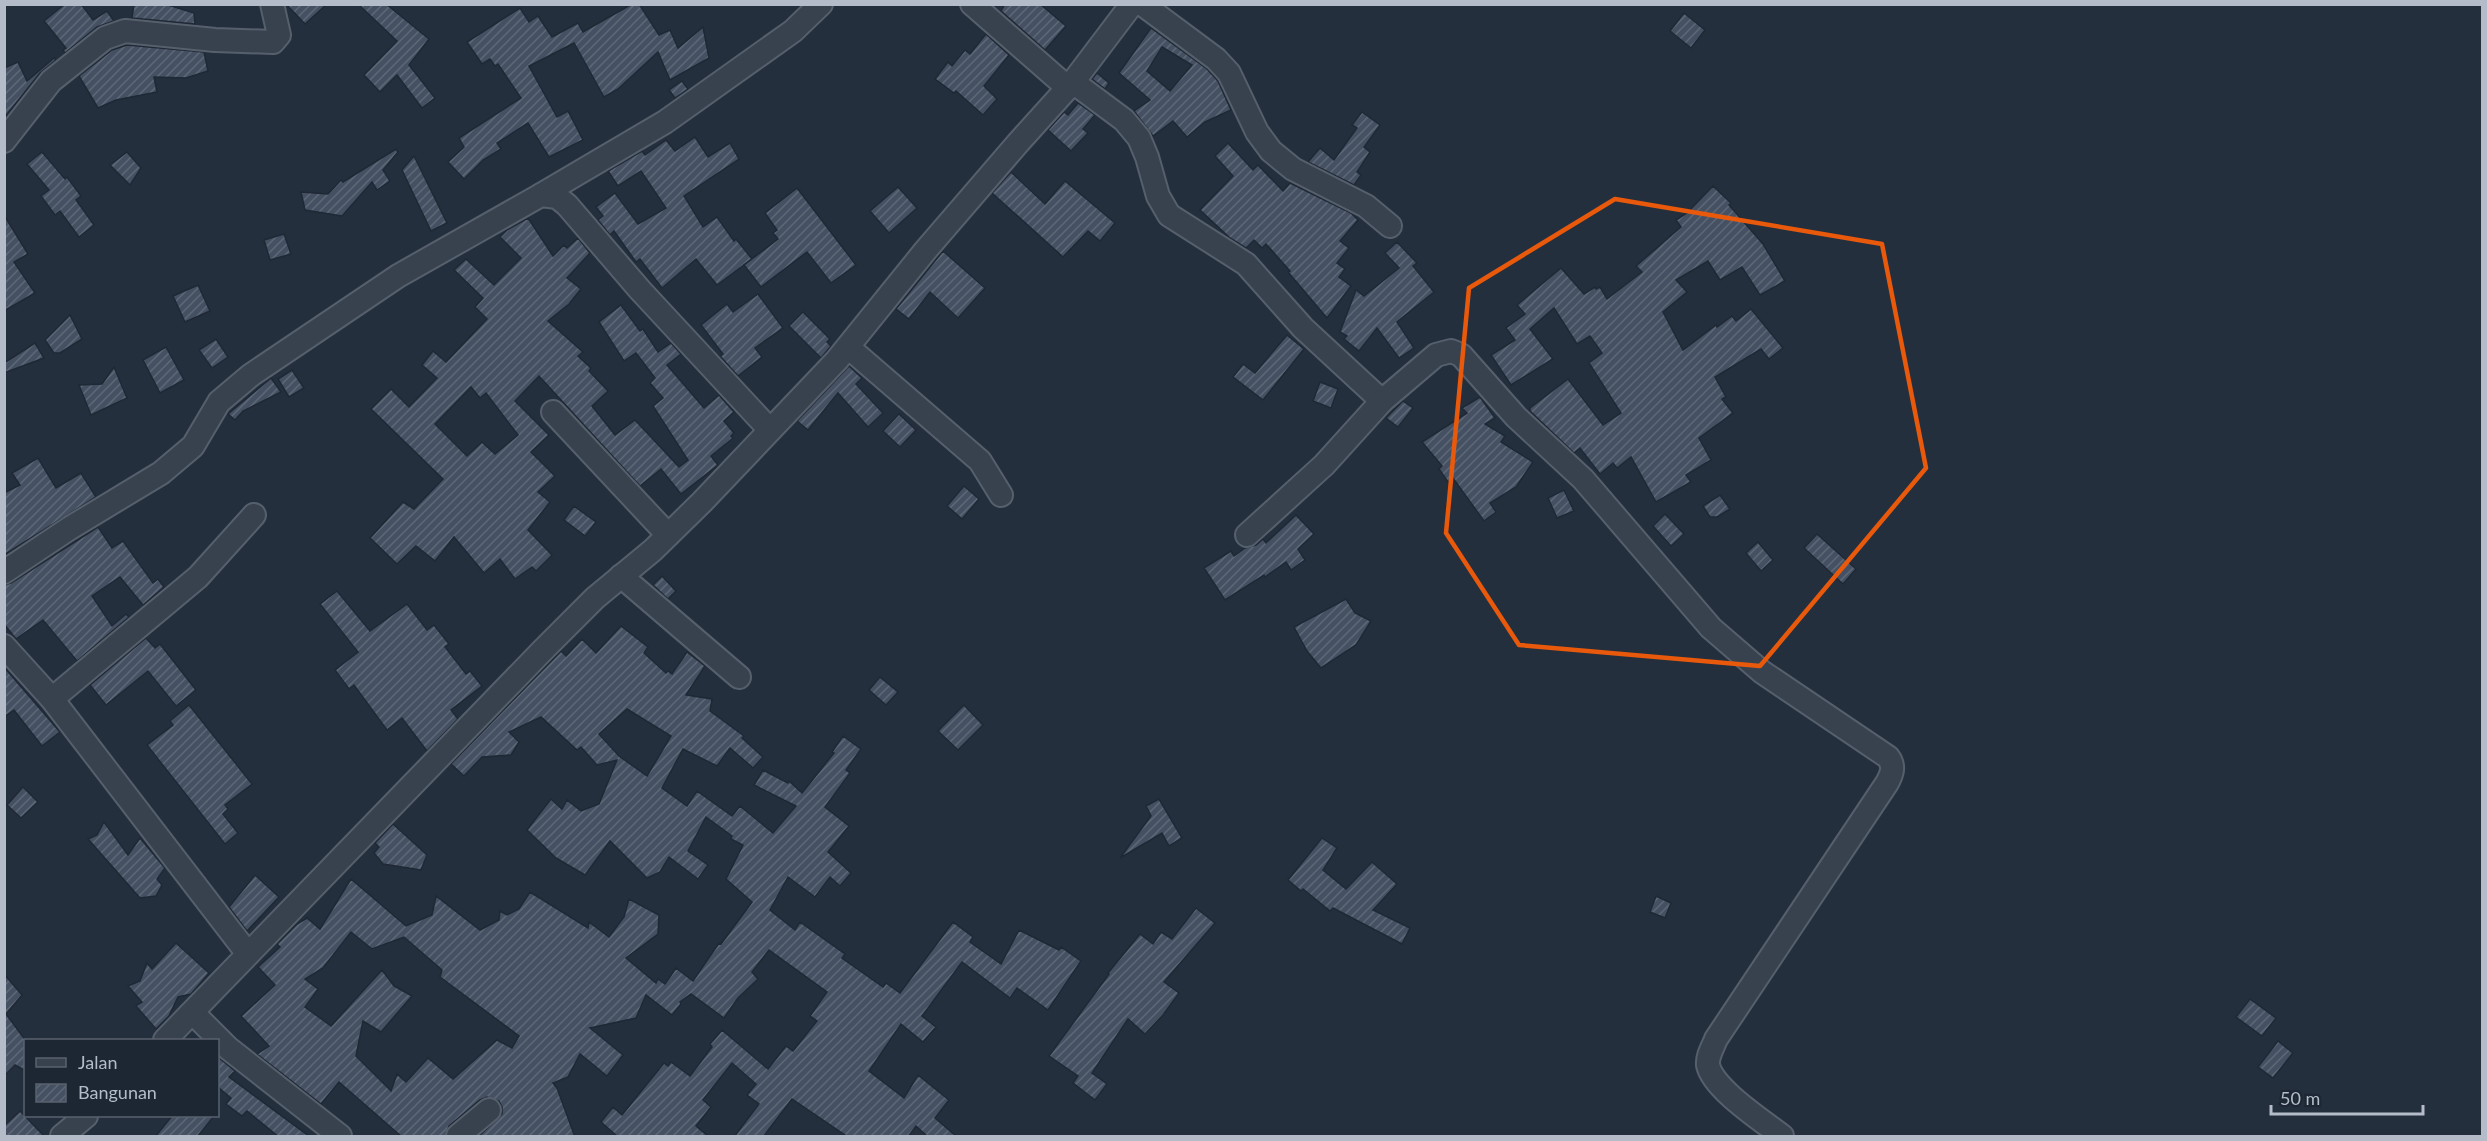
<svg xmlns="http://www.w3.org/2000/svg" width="2487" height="1141" font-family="Lato,sans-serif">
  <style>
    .building { fill: url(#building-hatch); stroke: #1f2835; stroke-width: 1.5; fill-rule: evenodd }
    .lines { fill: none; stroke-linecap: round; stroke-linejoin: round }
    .minor-casing { stroke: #565f6c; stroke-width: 26 }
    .minor { stroke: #38414e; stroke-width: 22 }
    .marked { fill: none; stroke: #e8590c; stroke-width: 4.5; stroke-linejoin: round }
  </style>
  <defs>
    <pattern id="building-hatch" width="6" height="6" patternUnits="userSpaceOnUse" patternTransform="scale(1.5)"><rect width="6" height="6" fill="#455162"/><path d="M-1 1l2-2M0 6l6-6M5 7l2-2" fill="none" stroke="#5d6877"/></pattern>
  </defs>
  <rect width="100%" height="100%" fill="#242f3e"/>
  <g class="building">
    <path d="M65,4H81L93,20L107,11L114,21L97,27L65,53L63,50L66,48L44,21Z"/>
    <path d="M134,4H165L194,13L195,24L132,18Z"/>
    <path d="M286,4H327L305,24Z"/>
    <path d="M358,4H386L429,39L409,65L435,98L422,108L397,75L380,92L364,75L397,41Z"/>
    <path d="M632,4H639L659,35L670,30L678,48L703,27L709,58L670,80L658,52L618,89L604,97L574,43L529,66L557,117L568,111L583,140L549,157L528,123L497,143L501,149L483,160L464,179L448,162L464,147L459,138L521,98L498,64L495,66L490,59L482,64L467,42L520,8L529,22L538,16L552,37L578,23L583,32Z"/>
    <path d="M1005,4H1040L1066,26L1045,50L1001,11Z"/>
    <path d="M1684,13L1705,30L1691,48L1670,31Z"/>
    <path d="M1151,28L1207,69L1218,81L1231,110L1205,122L1187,137L1173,121L1153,136L1134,111L1150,100L1119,73ZM1162,47L1192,65L1170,91L1147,71Z"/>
    <path d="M986,34L1009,55L984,86L997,99L983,115L956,91L954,93L935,79L948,62L952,66L965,50L970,54Z"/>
    <path d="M127,45L204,52L208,71L186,78L154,77L157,92L116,100L98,108L79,76L112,50Z"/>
    <path d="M54,58L56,60L40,73L4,118V68L18,62L27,81Z"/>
    <path d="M1097,73L1109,83L1105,89L1092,79Z"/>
    <path d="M682,81L688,89L675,98L669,90Z"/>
    <path d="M1078,103L1095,115L1083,129L1088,133L1071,151L1048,130L1064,112L1068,115Z"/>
    <path d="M1362,112L1380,125L1364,147L1370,152L1357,172L1361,175L1354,185L1308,162L1320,148L1334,160L1357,128L1352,125Z"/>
    <path d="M695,137L708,157L730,143L739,159L684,196L703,227L717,217L734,241L736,239L752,259L717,285L696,259L662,288L640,259L636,262L614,231L610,235L598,220L603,216L596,207L615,193L638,224L666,208L641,171L618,186L608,171L642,151L645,155L666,140L675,151Z"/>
    <path d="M1228,143L1253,170L1258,165L1283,191L1290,183L1351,213L1358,220L1340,241L1349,248L1337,263L1345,269L1339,277L1351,286L1327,318L1288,272L1290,271L1266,244L1262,248L1254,240L1246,248L1230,238L1200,210L1233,176L1215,156Z"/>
    <path d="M396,149L398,152L383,170L390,181L377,190L372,182L342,216L305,210L301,192L328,194L341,180L343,182Z"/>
    <path d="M42,152L65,179L67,177L81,196L76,200L94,225L79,237L60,211L55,215L41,196L49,190L27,164Z"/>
    <path d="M127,152L141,168L130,185L110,165Z"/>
    <path d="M414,156L447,223L431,231L402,170Z"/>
    <path d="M1011,172L1045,204L1065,181L1115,223L1100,241L1088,231L1063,257L992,193Z"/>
    <path d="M1713,186L1731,203L1729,205L1763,244L1785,281L1760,295L1742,267L1720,280L1708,261L1676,280L1687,292L1663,312L1683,350L1716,325L1717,327L1732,316L1736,321L1751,309L1783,348L1769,359L1761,349L1715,377L1726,397L1722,399L1733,413L1699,438L1711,460L1686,475L1691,482L1656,502L1631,457L1617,468L1613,463L1600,474L1580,448L1574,453L1530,411V408L1568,379L1603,425L1621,413L1589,363L1602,353L1590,336L1577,344L1554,308L1530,329L1553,359L1511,385L1491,355L1515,340L1506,328L1525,314L1517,305L1561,268L1584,294L1595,287L1596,289L1600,287L1607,299L1642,272L1636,266L1681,227L1676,220L1687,213Z"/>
    <path d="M898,187L917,208L889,233L870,211Z"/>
    <path d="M797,188L856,265L831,283L807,252L761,287L744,265L778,239L773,233L777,230L765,213Z"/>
    <path d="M4,215L28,254L14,262L35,293L4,311Z"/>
    <path d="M528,218L553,256L564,245L567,248L578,238L590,253L567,278L581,289L569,304L548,321L583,352L578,356L591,368L589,371L608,391L592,406L615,435L635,420L679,467L688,460L653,406L663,398L650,383L655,378L636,353L624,361L599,322L621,305L640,331L643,329L658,352L671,343L681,354L667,365L704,408L719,395L734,412L724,421L734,433L731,436L733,438L711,456L718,465L681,494L661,469L640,486L539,376L515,401L549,435L531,452L555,476L538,492L550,502L528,530L552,555L536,571L532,567L515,579L500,559L484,573L454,537L435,561L416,546L397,564L370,538L403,502L414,509L443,479L371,409L391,389L409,407L437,378L422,365L433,351L446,362L487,319L475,307L483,298L454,270L466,259L494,285L521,258L500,237L507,230ZM471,387L480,398L486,393L518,435L495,454L482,442L467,456L435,424Z"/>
    <path d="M284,234L291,254L270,260L264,240Z"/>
    <path d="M1397,242L1417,263L1413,266L1434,292L1397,322L1414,348L1399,358L1377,328L1359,351L1344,339L1347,336L1340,332L1356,290L1364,296L1399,268L1385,253Z"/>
    <path d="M943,251L985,288L958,318L930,292L909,319L896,309Z"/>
    <path d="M198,285L210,311L185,322L173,296Z"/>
    <path d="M758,294L783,328L755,348L762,357L738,376L720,356L723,354L701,325L727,304L733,312Z"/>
    <path d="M803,312L830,339L827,342L831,346L821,358L789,326Z"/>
    <path d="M70,315L82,339L60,353H54L45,340Z"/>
    <path d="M1287,335L1304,349L1263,400L1233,377L1243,364L1255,373Z"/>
    <path d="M216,339L228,357L212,368L199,350Z"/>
    <path d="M35,343L44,358L4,373V363Z"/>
    <path d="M166,347L184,380L160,393L143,360Z"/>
    <path d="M849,366L862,378L856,384L883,413L868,427L838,393L808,430L797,421Z"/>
    <path d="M114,367L127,398L91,415L79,385L102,384Z"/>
    <path d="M292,370L304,388L289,397L278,379Z"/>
    <path d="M271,378L281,392L243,411L235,420L228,414Z"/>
    <path d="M1320,382L1338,389L1331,408L1313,401Z"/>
    <path d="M1480,397L1495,418L1485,424L1505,436L1501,442L1533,462L1516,487L1490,503L1496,512L1484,521L1453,478L1448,482L1439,469L1442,466L1422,442L1467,413L1462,408Z"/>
    <path d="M1403,401L1413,408L1398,427L1386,418Z"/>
    <path d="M899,414L916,430L900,447L883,431Z"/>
    <path d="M38,458L56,488L81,473L96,497L4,555V493L20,485L12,473Z"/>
    <path d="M964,486L979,499L962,519L947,506Z"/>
    <path d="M1564,490L1574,511L1557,518L1548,498Z"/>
    <path d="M1720,495L1730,509L1717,517H1710L1703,506Z"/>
    <path d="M574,506L596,522L585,536L564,520Z"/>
    <path d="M1665,514L1684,534L1671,546L1653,526Z"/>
    <path d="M1296,515L1314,534L1298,549L1305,560L1291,570L1286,562L1265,577L1264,575L1225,600L1204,568L1231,551L1234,556L1245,548L1256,545L1263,539L1266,543Z"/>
    <path d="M98,527L112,548L123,541L153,583L158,579L164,587L143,605L120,577L92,596L112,626L126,614L129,617L77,661L43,620L16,639L4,624V585L11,583Z"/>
    <path d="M1817,534L1856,569L1843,584L1804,548Z"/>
    <path d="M1758,542L1773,560L1761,571L1746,553Z"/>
    <path d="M662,576L676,591L668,599L653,585Z"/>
    <path d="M337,591L370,631L407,604L427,630L434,625L449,644L445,647L466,674L470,671L482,686L451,710L458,719L427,751L402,718L387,730L354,685L349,689L335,670L358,652L320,604Z"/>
    <path d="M1346,599L1355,613L1371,621L1356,645L1321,668L1307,651L1294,627Z"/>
    <path d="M621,626L648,647L644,653L666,673L668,671L672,674L687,652L705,666L686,695L712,699L710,711L744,736L742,738L763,757L753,768L730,748L717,766L683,749L662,788L687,806L697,791L732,816L740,806L773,833L796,806L754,785L763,770L788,783L789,781L802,793L834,753L832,752L843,736L861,749L846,770L850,773L825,807L849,826L828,852L851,873L840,886L830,877L815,897L788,877L770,910L795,930L800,922L845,954L842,958L883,987L886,983L900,993L953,922L973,937L970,942L1001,964L1019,930L1059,950L1061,947L1081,961L1048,1010L1017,988L1010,998L962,962L922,1016L936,1027L923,1042L901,1024L869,1071L904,1098L918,1075L949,1100L935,1118L957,1137H928L916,1126L908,1137H848L792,1099L763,1137H734L759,1104L747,1095L756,1084L732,1063L703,1100L711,1107L696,1126L709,1137H618L601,1122L613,1107L622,1115L664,1063L668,1066L671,1062L690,1076L712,1047L710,1044L722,1030L768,1069L786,1046L793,1051L817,1021L810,1016L827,992L769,950L752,972L758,979L738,998L724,1018L691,994L680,1002L681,1004L672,1015L646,995L636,1018L590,1028L623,1055L607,1076L580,1054L568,1077L553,1083L557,1088L575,1137H478L502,1114V1107L499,1101L487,1097L480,1100L449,1126L445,1137H402L339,1082L321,1104L257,1054L269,1046L241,1016L275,985L258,967L280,947L277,944L297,924L307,918L320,929L351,879L406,926L432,915L436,896L480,930L499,920L500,911L507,915L519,909L530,892L588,928L589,922L609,937L624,917L629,899L659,915L658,934L626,958L656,983L658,979L665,984L676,968L693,981L719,943L721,944L752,902L726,879L743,845L731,839L732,836L706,817L688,851L708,865L698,879L669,857L660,872L647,878L610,841L585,875L556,858L527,830L551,799L562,809L567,800L581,811L599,804L617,760L597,765L581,747L577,750L541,717L509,732L519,742L511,755L482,757L464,776L451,764L561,651L566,656L582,639L596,653ZM627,709L671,736L647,776L619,756L599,734ZM351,932L372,949L404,937L442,970L440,977L519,1036L512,1048L497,1040L453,1079L428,1058L406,1082L397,1074L391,1091L356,1056L363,1021L381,1032L412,996L394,986L382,970L331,1026L305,1007L318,989L305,979L323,968Z"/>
    <path d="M146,638L155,648L160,644L196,690L176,706L148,671L106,705L90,685Z"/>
    <path d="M4,667L60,732L42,746L14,710L4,717Z"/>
    <path d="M880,677L898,692L886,705L869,690Z"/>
    <path d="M189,705L252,784L225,805L228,809L223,814L238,833L225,844L147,745L173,725L170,721Z"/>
    <path d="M964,705L983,725L958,750L938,731Z"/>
    <path d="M23,787L38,802L21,818L7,805Z"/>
    <path d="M1159,799L1182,838L1169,846L1162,833L1120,858L1151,816L1146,806Z"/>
    <path d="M104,822L128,855L140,838L165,868L157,879L162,885L156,896L140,898L88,839L97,835Z"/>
    <path d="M393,824L427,855L421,870L383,864L374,853L379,847L375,843Z"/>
    <path d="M1322,838L1337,848L1323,870L1346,889L1372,862L1397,884L1373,910L1410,928L1402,944L1333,908L1330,911L1303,889L1301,891L1288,880Z"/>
    <path d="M255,875L279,897L247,931L229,907Z"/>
    <path d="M1656,896L1671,903L1665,918L1650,912Z"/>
    <path d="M1196,908L1215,923L1164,982L1179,993L1163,1015L1145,1034L1128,1019L1092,1073L1107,1084L1095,1100L1073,1083L1078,1076L1049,1056L1109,974L1108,973L1140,934L1153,944L1161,932L1172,939Z"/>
    <path d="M176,943L209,973L191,994L178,997L169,1016L156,1029L136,1006L142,1002L128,986L140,981L147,963L152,969Z"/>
    <path d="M4,974L22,995L6,1014L26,1041V1071L15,1065L4,1076Z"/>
    <path d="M2250,999L2276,1018L2262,1036L2236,1017Z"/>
    <path d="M2278,1041L2293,1053L2273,1078L2258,1067Z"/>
    <path d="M218,1057L235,1071L229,1077L310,1137H279L247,1111L242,1116L226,1104L231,1098L219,1088L218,1089Z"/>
    <path d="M20,1111L45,1137H4V1126Z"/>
    <path d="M172,1116H214L197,1137H155Z"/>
  </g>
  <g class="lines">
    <g class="minor-casing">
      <g id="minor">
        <path d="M972,4L1068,88"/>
        <path d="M1142,4L1216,59L1229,73L1257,132L1271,151L1293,169L1366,206L1390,226"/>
        <path d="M1073,82L1124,120L1139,138L1147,157L1158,196L1169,215L1246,264L1303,328L1382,401L1436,355L1451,351L1461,355L1516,417L1583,479L1711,628L1762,672L1888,757C1895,766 1892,774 1887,783L1716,1039C1713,1047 1707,1056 1708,1065C1713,1089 1763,1121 1782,1136"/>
        <path d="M4,141L51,81L105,38L125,31L215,40L273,42L279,35L272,4"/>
        <path d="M541,195L665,122L793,31L821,4"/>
        <path d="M848,347L980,461L1001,495"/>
        <path d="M553,412L668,535"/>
        <path d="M1247,535L1324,465L1382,401"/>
        <path d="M4,572L70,528L161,473L193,446L219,402L251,375L398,276L541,195L557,197L567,205L640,290L770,430"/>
        <path d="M621,576L739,677"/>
        <path d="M4,646L52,699L248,954"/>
        <path d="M52,699L198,577L254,515"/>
        <path d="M193,1013L228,1048L340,1136"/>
        <path d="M165,1040L543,650L595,598L653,550L702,502L837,360L925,251L1018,143L1073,82L1132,4"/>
        <path d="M62,1136L86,1116"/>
        <path d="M458,1136L489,1110"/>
      </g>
    </g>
    <use href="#minor" class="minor"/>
  </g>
  <path class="marked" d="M1615,199L1882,244L1926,468L1760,666L1519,645L1446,533L1469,288Z"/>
  <rect width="2487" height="1141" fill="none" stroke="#b4bcc9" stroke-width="12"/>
  <rect x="24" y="1039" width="195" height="78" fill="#1d2633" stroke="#59626f" stroke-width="1.5"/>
  <rect x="36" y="1058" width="30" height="9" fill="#38414e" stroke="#59626f" stroke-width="1.5"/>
  <text x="78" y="1069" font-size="18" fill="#b4bcc9">Jalan</text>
  <rect x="36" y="1084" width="30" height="18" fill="url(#building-hatch)" stroke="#59626f" stroke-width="1.5"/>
  <text x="78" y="1099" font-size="18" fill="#b4bcc9">Bangunan</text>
  <path d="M2271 1105v9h152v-9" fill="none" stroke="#b4bcc9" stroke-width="3"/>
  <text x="2280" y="1105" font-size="18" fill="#b4bcc9" stroke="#1d2633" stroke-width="4.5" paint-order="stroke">50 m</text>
</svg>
